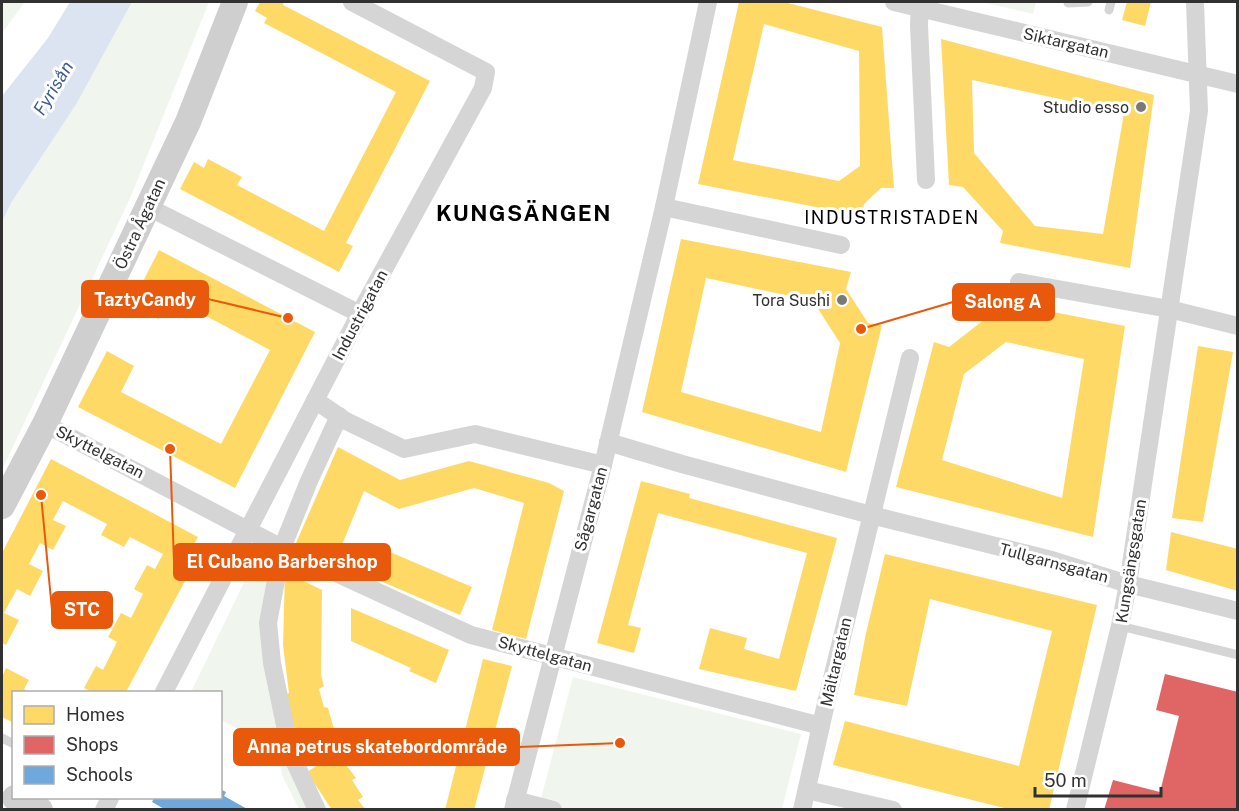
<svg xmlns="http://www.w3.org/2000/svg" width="1239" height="811" font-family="'Public Sans',sans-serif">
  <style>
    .green { fill: #f0f6ee }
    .water { fill: #dce4f2 }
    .homes { fill: #ffd966; fill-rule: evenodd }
    .shops { fill: #e06666 }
    .schools { fill: #6fa8dc }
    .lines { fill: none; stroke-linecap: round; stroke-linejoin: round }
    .lane { stroke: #d5d5d5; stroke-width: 9 }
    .street { stroke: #d5d5d5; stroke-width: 18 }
    .secondary { stroke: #cfcfcf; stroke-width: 26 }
    .poi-dot { fill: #797979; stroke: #fff; stroke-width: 2 }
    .labels { text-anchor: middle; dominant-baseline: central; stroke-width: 6; stroke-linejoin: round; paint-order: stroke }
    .street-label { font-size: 16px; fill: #313131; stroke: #fff }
    .poi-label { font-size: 16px; fill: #313131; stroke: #fff; text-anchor: end }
    .water-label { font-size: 18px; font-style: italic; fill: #3e5d95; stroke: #fff }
    .neighbourhood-label { font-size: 18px; letter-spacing: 1.5px; fill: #000; stroke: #fff }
    .district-label { font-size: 22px; font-weight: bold; letter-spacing: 1.5px; fill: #000; stroke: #fff }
    .leader { fill: none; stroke: #e8590c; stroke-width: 2 }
    .callout-dot { fill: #e8590c; stroke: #fff; stroke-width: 2 }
    .callout { fill: #e8590c; stroke: #e8590c; stroke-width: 2 }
    .callout-label { font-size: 18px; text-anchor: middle; font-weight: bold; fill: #fff }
  </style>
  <rect width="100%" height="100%" fill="#fff"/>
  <g class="green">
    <path d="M2,2H25L2,33Z"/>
    <path d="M132,2H209L131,196L2,470V222L11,203L77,103Z"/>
    <path d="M982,2H1036L1033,14Z"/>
    <path d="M251,568L278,580L269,661L309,809H299L282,775L277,749L221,720L220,692H191Z"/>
    <path d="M573,677L801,734L782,809L572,810L540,802Z"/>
  </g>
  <path class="water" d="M70,2H132L77,103L11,203L2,222V96L48,38Z"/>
  <g class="homes">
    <path d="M260,2H284L283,5L430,81L346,243L353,246L339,272L180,189L194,162L204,168L208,159L242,177L237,185L324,231L396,92L264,23L267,18L255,11Z"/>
    <path d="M739,2H784L882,27L894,188H881L864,204L862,216L698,184ZM764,24L859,51L860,166L839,181L733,160Z"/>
    <path d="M1127,2H1151L1145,26L1122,20Z"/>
    <path d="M941,39L1154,95L1130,268L1000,243L1003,231L963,187L949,185ZM972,80L1124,113L1103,234L1035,226L974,153Z"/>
    <path d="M681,239L851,272L846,289L868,323L882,325L846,472L642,412ZM706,278L813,301L840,343L821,432L681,392Z"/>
    <path d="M159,250L315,332L235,488L78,407L107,351L134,366L121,392L221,444L270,350L170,297L158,319L131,305Z"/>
    <path d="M987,299L1125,326L1093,537L896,487L934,342L949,347L985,319ZM1006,342L1084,359L1062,498L942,460L964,374Z"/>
    <path d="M1198,346L1233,352L1203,522L1172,518Z"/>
    <path d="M338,447L400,480L469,461L549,483L564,491L526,639L492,630L524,503L474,488L399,509L364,491L335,562L296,543Z"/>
    <path d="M51,459L198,537L194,544L202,549L126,692H92L84,688L96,666L103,670L117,642L108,637L121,613L131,618L143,594L134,589L147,565L155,569L163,554L130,537L124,547L101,535L107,524L63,501L53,520L66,526L53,550L40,543L29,564L43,571L30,596L17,589L4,613L19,620L6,645L2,643V553Z"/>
    <path d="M641,481L690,494L689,498L837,538L796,691L699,669L710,628L747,638L744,649L779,659L807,553L658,513L628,625L641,628L634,653L597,643Z"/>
    <path d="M1171,532L1238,549V591L1166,570Z"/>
    <path d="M376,546L472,587L460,615L364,574Z"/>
    <path d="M885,554L1097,605L1049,810H1012L833,765L845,721L1019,766L1052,631L930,599L907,706L854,695L866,633Z"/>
    <path d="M285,572L322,590L321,675L324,686L319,689L324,707L328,708L336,736L298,747L283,696L289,693L283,645Z"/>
    <path d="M351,608L449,650L436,683L409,671L411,668L351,641Z"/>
    <path d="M483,659L512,666L474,810H445Z"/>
    <path d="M6,668L29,680L24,689L30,692H14V723L2,717V677Z"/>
    <path d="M337,753L356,778L352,780L363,797L358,800L366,810H332L307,772Z"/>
  </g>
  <path class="shops" d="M1165,674L1238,692V810H1104L1113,780L1160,792L1179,716L1156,710Z"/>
  <path class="schools" d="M220,789L226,792L224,796L249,810H166L152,802L154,798H220Z"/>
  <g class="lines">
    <g class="lane">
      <path d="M1068,3L1088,2"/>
      <path d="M1109,10L1111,2"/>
      <path d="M1120,626L1238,655"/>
      <path d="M2,738L14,744"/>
    </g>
    <g class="street">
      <path d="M894,2L1238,84"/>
      <path d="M920,2L919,25L926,180"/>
      <path d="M148,207L360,314"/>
      <path d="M664,207L841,245"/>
      <path d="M1019,282L1169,309L1238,326"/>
      <path d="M315,400L344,420L404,449L475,434L603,465"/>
      <path d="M45,424L282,548L471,635L821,726"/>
      <path d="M608,442L682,464L871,515L1052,560L1128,584L1238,611"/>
      <path d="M164,692L366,302L483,88L486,72L352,2"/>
      <path d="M807,790L893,810"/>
      <path d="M515,800L553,810"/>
      <path d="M104,810L110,798"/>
      <path d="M317,810L291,754L272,663L268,623L282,548L309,481L339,416"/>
      <path d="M513,810L603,465L664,207L708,2"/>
      <path d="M802,810L827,699L910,358"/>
      <path d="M1075,810L1120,626L1128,584L1199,111L1195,2"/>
    </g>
    <g class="secondary">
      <path d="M2,506L45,424L188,122L235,2"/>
      <path d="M15,798L40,810"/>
    </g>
  </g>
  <g class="poi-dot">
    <circle cx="1141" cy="107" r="6"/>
    <circle cx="842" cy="300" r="6"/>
  </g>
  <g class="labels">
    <g class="street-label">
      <text transform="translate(1066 43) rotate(13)">Siktargatan</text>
      <text transform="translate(140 224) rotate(-65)">Östra Ågatan</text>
      <text transform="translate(360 315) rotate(-62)">Industrigatan</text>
      <text transform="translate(100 452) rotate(27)">Skyttelgatan</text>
      <text transform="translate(591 509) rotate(-75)">Sågargatan</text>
      <text transform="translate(1131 561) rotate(-81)">Kungsängsgatan</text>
      <text transform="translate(1054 563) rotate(15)">Tullgarnsgatan</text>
      <text transform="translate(545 654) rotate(15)">Skyttelgatan</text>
      <text transform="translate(836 662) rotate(-77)">Mältargatan</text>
    </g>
    <g class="poi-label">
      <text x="1129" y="107">Studio esso</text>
      <text x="830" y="300">Tora Sushi</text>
    </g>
    <g class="water-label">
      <text transform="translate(53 88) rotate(-59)">Fyrisån</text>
    </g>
    <g class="neighbourhood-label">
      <text x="892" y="217">INDUSTRISTADEN</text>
    </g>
    <g class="district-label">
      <text x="524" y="213">KUNGSÄNGEN</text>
    </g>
  </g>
  <path class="leader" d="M288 318L208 299M861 329L953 302M170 449L174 562M41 495L52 610M620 743L519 747"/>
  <g class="callout-dot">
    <circle cx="288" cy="318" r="6"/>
    <circle cx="861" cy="329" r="6"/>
    <circle cx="170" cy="449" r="6"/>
    <circle cx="41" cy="495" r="6"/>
    <circle cx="620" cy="743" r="6"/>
  </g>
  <g class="callout">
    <rect x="82" y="281" width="126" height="36" rx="6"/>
    <rect x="953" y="284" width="101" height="36" rx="6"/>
    <rect x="174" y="544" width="216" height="36" rx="6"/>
    <rect x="52" y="592" width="60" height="36" rx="6"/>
    <rect x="234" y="729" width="285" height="36" rx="6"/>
  </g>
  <g class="callout-label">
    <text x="145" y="306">TaztyCandy</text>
    <text x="1003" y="308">Salong A</text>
    <text x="282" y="568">El Cubano Barbershop</text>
    <text x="82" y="616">STC</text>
    <text x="377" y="753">Anna petrus skatebordområde</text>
  </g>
  <rect width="1239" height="811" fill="none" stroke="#313131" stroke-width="6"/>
  <rect x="12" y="691" width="210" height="108" fill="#ffffff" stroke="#adadad" stroke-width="1.5"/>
  <rect x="24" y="706" width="30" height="18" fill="#ffd966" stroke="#adadad" stroke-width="1.5"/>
  <text x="66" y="721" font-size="18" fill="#313131">Homes</text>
  <rect x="24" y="736" width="30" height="18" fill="#e06666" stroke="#adadad" stroke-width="1.5"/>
  <text x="66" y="751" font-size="18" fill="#313131">Shops</text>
  <rect x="24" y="766" width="30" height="18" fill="#6fa8dc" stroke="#adadad" stroke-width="1.5"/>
  <text x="66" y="781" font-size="18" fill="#313131">Schools</text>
  <path d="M1035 787v9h126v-9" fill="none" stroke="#313131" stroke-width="3"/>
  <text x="1044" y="787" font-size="18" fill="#313131" stroke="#ffffff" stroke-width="4.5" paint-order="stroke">50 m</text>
</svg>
